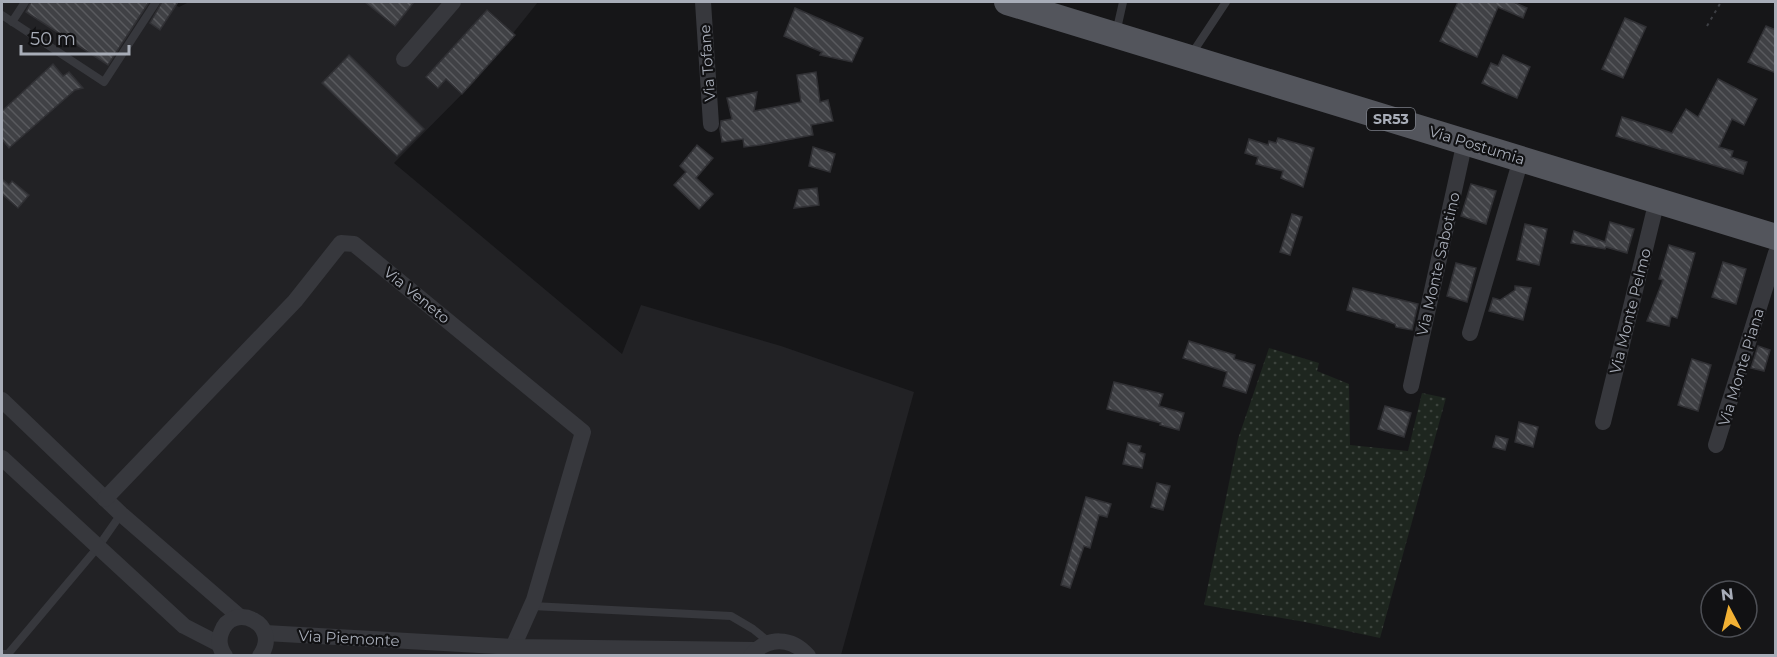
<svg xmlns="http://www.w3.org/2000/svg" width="1777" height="657" font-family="Montserrat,sans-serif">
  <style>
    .built { fill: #222225 }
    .grass { fill: url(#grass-dots) }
    .building { fill: url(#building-back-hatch); stroke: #303034; stroke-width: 1.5 }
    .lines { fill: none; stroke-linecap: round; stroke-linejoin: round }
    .path { stroke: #3d3f44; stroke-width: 2; stroke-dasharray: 3 4.5; stroke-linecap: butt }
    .lane { stroke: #37383d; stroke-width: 8 }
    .street { stroke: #37383d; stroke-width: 16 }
    .primary { stroke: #53555c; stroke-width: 26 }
    .labels { text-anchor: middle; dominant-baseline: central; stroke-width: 4.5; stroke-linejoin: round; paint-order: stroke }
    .shield { fill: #111113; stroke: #7b7e86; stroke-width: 1.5 }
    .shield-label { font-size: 14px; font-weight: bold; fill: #a8adb8 }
    .street-label { font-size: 15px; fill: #a8adb8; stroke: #111113 }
  </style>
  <defs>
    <pattern id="grass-dots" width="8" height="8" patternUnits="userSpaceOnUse" patternTransform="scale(1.5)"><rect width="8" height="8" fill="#1e261f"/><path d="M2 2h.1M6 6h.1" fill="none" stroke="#3c433d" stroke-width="1.8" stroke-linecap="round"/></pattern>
    <pattern id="building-back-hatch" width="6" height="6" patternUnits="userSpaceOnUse" patternTransform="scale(1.5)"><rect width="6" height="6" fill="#404145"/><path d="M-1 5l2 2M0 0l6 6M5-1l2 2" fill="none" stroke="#595a5e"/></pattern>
  </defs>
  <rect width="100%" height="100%" fill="#161618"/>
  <path class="built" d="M2,2H171L179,7L189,2H538L474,82L394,163L622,354L641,305L781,346L914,392L841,655H2Z"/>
  <path class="grass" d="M1269,348L1319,363L1317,371L1349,384L1350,445L1408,451L1422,393L1446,398L1380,638L1305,622L1204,605L1238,439Z"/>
  <g class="building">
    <path d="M31,2H149L108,65L26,12Z"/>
    <path d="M162,2H178L160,30L150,23Z"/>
    <path d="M365,2H414L395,26Z"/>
    <path d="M1458,2H1513L1527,8L1523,18L1498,7L1477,57L1440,41Z"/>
    <path d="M795,8L863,38L852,62L820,55L822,52L784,36Z"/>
    <path d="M487,10L515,35L462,94L446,79L438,88L426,77Z"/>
    <path d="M1625,18L1646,27L1623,78L1602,69Z"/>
    <path d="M1766,26L1776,30V73L1748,62Z"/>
    <path d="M349,55L424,129L397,156L322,83Z"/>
    <path d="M1503,55L1530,67L1517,98L1482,83L1491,63L1498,66Z"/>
    <path d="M53,64L63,76L69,72L83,88L75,90L9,148L2,139V111Z"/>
    <path d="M816,72L820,102L828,100L833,121L811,125L813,135L760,145L744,147L743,139L722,142L720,129L721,121L732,119L727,98L757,92L754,111L801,102L797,75Z"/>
    <path d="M1718,79L1757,99L1744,125L1732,119L1719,147L1733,151L1731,157L1747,162L1743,174L1616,136L1622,117L1672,133L1686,109L1698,117Z"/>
    <path d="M1278,138L1314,148L1303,187L1281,178L1283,171L1256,164L1258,157L1245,153L1249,139L1268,145L1269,141L1276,143Z"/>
    <path d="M697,145L713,158L696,178L713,194L699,209L674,185L686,172L680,166Z"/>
    <path d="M813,147L835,154L830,172L809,166Z"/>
    <path d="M2,179L9,185L12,181L29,195L18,208L2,194Z"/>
    <path d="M1471,184L1496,191L1486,224L1461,216Z"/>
    <path d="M817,188L819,205L794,208L799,190Z"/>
    <path d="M1292,214L1302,217L1290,255L1280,252Z"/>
    <path d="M1610,222L1634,229L1627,253L1606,247L1605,249L1571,243L1574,231L1605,242Z"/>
    <path d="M1525,224L1547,229L1539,265L1517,260Z"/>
    <path d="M1669,245L1695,253L1677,318L1671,316L1669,326L1647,321L1663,280L1659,279Z"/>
    <path d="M1723,262L1746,269L1736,304L1712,297Z"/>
    <path d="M1456,263L1476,268L1467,302L1447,296Z"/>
    <path d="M1515,286L1531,288L1523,320L1489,311L1493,298L1500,300L1515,290Z"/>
    <path d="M1353,288L1418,304L1412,330L1396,327L1395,324L1383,320L1347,310Z"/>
    <path d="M1189,341L1235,355L1234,359L1255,365L1246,393L1223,386L1227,372L1183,358Z"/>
    <path d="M1758,346L1770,350L1764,371L1751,368Z"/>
    <path d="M1692,359L1711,365L1698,411L1678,405Z"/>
    <path d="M1114,382L1163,394L1159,406L1184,413L1179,430L1160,425L1161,423L1107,409Z"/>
    <path d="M1385,406L1411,413L1404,437L1378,429Z"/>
    <path d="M1519,422L1538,427L1533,447L1515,442Z"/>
    <path d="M1496,436L1508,439L1505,450L1493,447Z"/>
    <path d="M1128,443L1141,446L1139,452L1145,454L1142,468L1123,464Z"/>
    <path d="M1157,483L1170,486L1163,510L1151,507Z"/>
    <path d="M1086,497L1111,504L1107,517L1099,515L1090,548L1084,546L1070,588L1061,585Z"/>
  </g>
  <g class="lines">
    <path class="path" d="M1707,26L1721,2"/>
    <g class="lane">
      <path d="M2,15L104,82L156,2"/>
      <path d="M12,22L25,2"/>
      <path d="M1116,33L1123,2"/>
      <path d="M1191,55L1226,2"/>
      <path d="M532,606L731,616L753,629L769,642"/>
      <path d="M2,654H8L98,547L121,514"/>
    </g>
    <g class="street">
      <path d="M703,2L711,124"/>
      <path d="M404,59L453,2"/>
      <path d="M1470,333L1521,159"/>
      <path d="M1411,386L1465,141"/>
      <path d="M2,400L121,514L240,617"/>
      <path d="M1603,422L1657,200"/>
      <path d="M1716,445L1776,253"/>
      <path d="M2,458L184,626L219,644"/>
      <path d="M105,499L295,301L341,243L354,244L583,432L534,600L513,647"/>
      <path d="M265,633L513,647L756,650"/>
      <path d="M225,656C220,649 218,641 221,633C232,600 283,624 260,656"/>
      <path d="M751,656C767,636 792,637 808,656"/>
    </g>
    <path class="primary" d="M1007,2L1776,237"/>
  </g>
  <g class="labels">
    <rect class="shield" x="1367" y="108" width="48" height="22" rx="4.5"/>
    <g class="shield-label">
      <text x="1391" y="119">SR53</text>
    </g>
    <g class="street-label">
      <text transform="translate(707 63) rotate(-94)">Via Tofane</text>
      <text transform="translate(1477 145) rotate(17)">Via Postumia</text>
      <text transform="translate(1438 264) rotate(-77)">Via Monte Sabotino</text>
      <text transform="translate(417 295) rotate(39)">Via Veneto</text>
      <text transform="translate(1630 311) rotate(-76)">Via Monte Pelmo</text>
      <text transform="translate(1741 367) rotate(-73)">Via Monte Piana</text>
      <text transform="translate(349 638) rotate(3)">Via Piemonte</text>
    </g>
  </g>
  <rect width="1777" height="657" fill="none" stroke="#a8adb8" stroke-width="6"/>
  <g transform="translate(1729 609) rotate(353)"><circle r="28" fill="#111113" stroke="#4d4f55" stroke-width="1.5"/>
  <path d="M0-4.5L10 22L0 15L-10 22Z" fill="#f2b134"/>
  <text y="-9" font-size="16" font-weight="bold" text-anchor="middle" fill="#a8adb8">N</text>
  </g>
  <path d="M21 45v9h108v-9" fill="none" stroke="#a8adb8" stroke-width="3"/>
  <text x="30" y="45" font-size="18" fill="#a8adb8" stroke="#111113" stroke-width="4.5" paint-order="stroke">50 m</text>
</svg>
